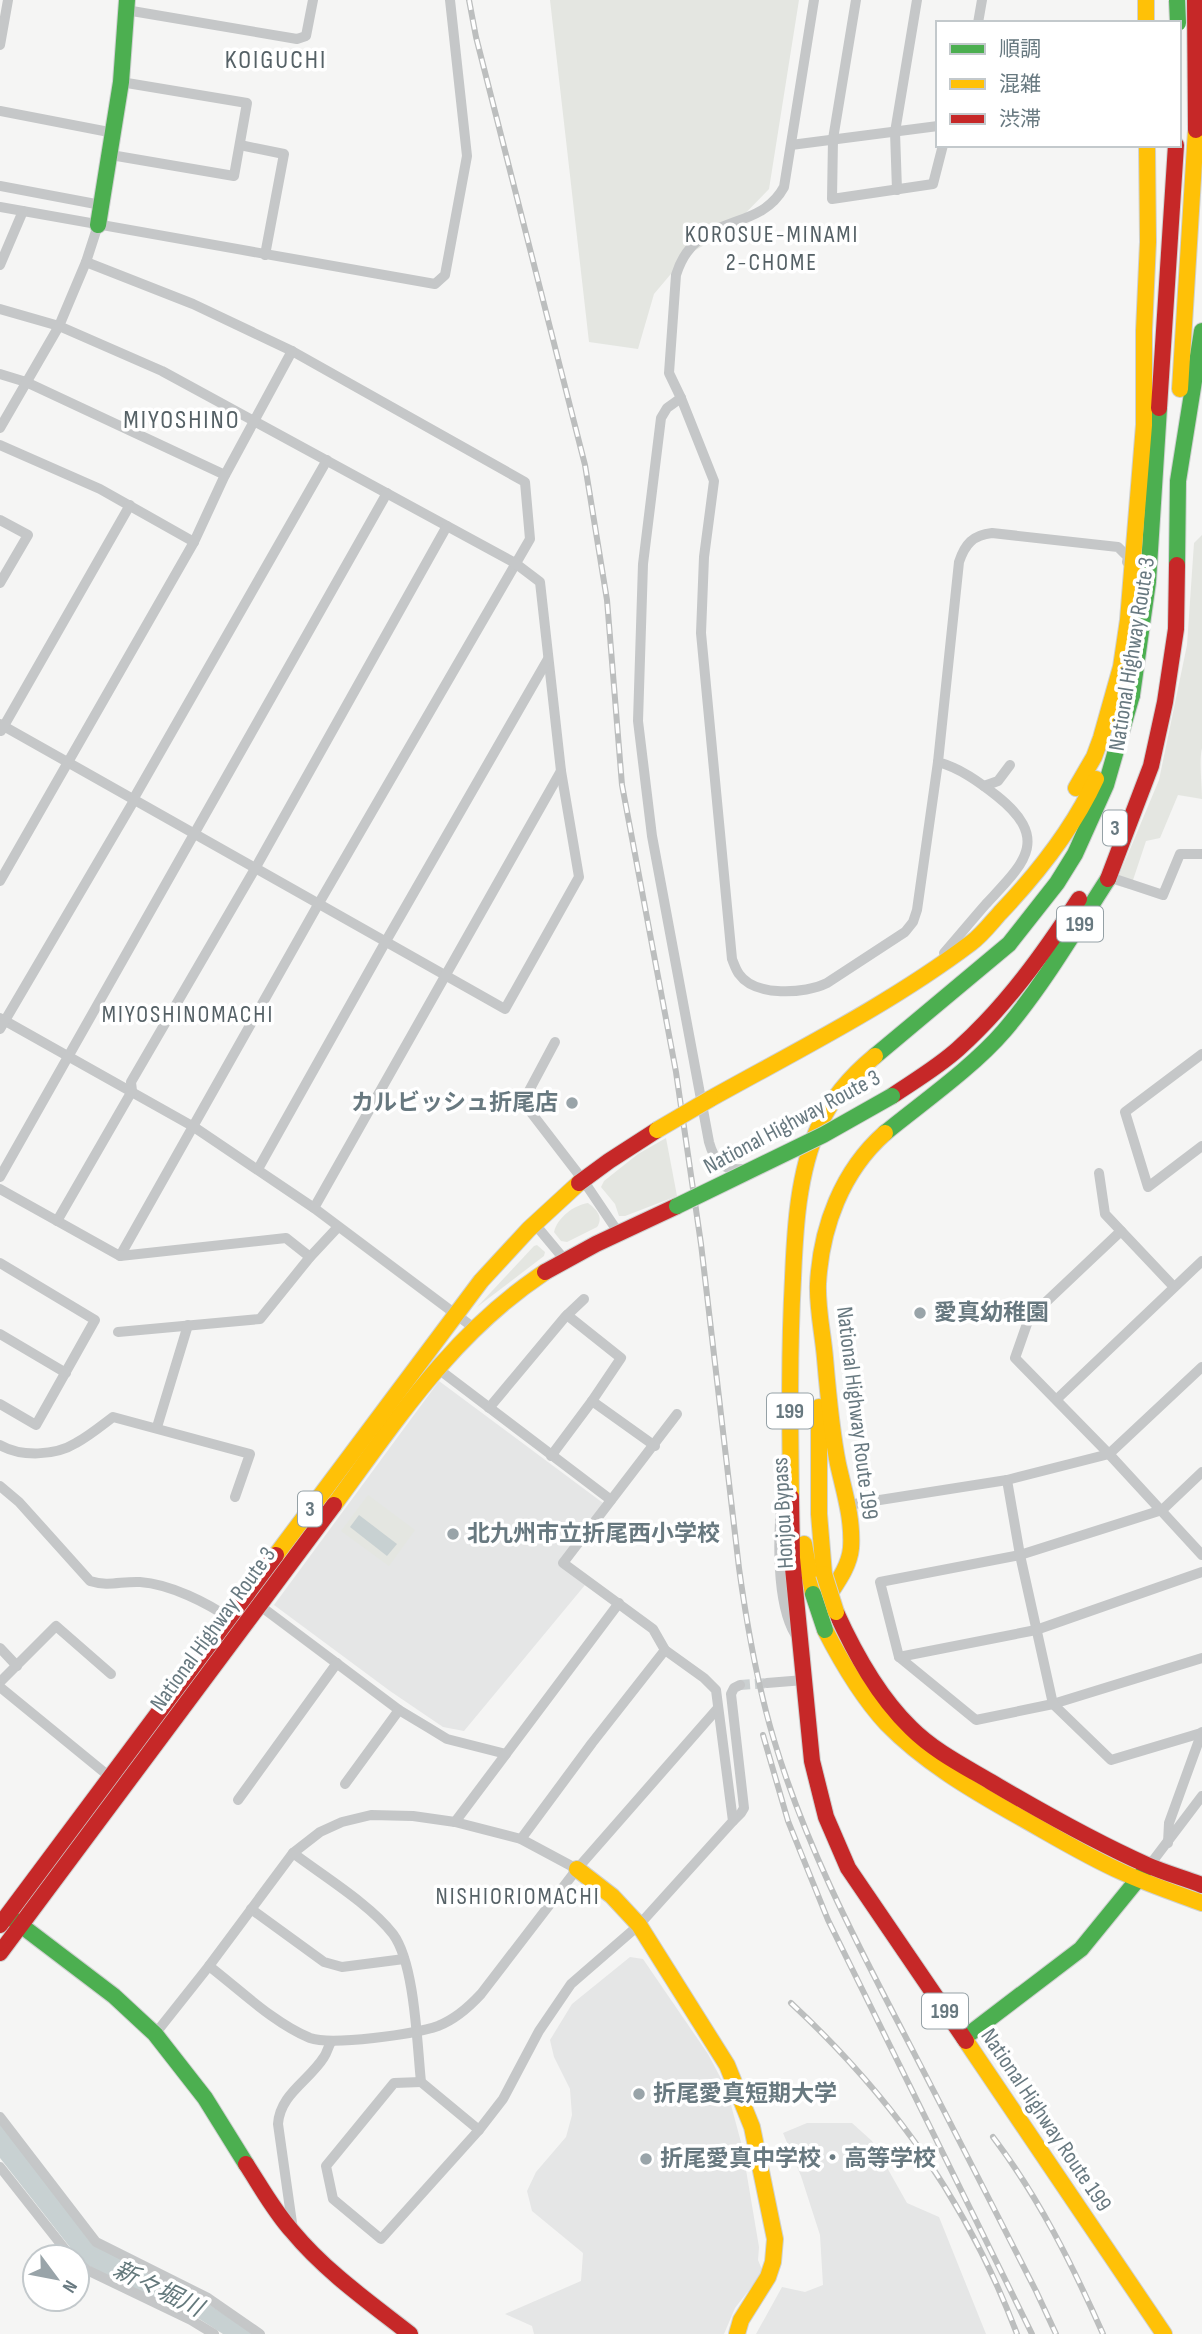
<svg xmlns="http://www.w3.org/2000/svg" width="1202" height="2334" font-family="'Sofia Sans Condensed','Noto Sans JP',sans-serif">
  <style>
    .built { fill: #e5e6e6 }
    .green { fill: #e4e6e1 }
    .water { fill: #c8d1d2 }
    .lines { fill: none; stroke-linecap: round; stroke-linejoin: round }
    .street-tunnel { stroke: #cbd0d1; stroke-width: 10; stroke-dasharray: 10 5; stroke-linecap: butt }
    .fast-casing { stroke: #cfd1d1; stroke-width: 18 }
    .slow-casing { stroke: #cfd1d1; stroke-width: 18 }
    .jam-casing { stroke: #cfd1d1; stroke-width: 18 }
    .street { stroke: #c5c7c8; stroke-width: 10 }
    .fast { stroke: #4caf50; stroke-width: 16 }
    .slow { stroke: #ffc107; stroke-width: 16 }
    .jam { stroke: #c62828; stroke-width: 16 }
    .rail-casing { stroke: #bcbebe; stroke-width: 6 }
    .rail { stroke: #fff; stroke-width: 3.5; stroke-dasharray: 10; stroke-linecap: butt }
    .fast-bridge-casing { stroke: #d1d1d1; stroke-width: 18; stroke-linecap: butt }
    .slow-bridge-casing { stroke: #d1d1d1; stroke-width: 18; stroke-linecap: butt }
    .jam-bridge-casing { stroke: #d1d1d1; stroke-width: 18; stroke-linecap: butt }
    .fast-bridge { stroke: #4caf50; stroke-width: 16 }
    .slow-bridge { stroke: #ffc107; stroke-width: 16 }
    .jam-bridge { stroke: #c62828; stroke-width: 16 }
    .poi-dot { fill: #99a4a9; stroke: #fff; stroke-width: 2.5 }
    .labels { text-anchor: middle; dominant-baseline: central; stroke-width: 7; stroke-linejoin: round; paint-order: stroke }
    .shield { fill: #fff; stroke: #95a1a6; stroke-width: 2 }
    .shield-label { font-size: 21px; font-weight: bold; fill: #687980 }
    .street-label { font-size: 23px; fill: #687980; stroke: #fff }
    .poi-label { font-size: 23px; font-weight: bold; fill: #687980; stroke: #fff; text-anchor: start }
    .neighbourhood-label { font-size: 24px; letter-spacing: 2px; fill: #556166; stroke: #fff }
    .water-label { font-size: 24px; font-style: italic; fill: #64797c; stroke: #fff }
    .quarter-label { font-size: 26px; letter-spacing: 2px; fill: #556166; stroke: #fff }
  </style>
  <rect width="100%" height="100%" fill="#f5f5f4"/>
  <g class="built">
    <path d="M439,1381L603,1503L559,1565L585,1585L464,1731L443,1727L390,1691L274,1605Z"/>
    <path d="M630,1957L643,1959L708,2054L727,2090L742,2146L759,2247L758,2260L763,2272L735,2308L724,2334H534L532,2326L505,2314L581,2281L583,2253L532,2211L527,2191L536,2172L566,2137L572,2115L570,2089L554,2057L550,2040L572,2004Z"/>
    <path d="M807,2123H852L872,2141L907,2203L939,2217L986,2334H756L782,2287L805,2292L823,2285L820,2235L801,2176L783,2133Z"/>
  </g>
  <g class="green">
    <path d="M550,0H799L769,189L729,230L686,256L654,294L638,349L589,342Z"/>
    <path d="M1202,535V748C1199,760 1202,785 1202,799L1178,795L1160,838L1146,841L1130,889L1115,885L1159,780L1187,645L1194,543Z"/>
    <path d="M666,1138L677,1196L625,1216H619L615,1204L601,1187L604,1181L638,1154Z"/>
    <path d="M588,1203C596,1209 604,1217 597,1227L567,1242L561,1241L554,1232C557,1218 574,1205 588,1203Z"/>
    <path d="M537,1245L545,1252L544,1256L477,1307L534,1246Z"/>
    <path d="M368,1495L415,1530L389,1566L341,1531Z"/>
  </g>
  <g class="water">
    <path d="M359,1515L397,1544L387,1556L350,1527Z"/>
    <path d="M0,2123L93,2245L198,2297L253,2334H223L193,2315L112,2280L80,2260L0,2158Z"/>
  </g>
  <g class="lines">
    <path class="street-tunnel" d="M740,1685L767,1683"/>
    <g class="fast-casing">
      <g id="fast">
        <path d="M98,225L121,82L127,0"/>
        <path d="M1177,565L1178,481L1202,331"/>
        <path d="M1126,707L1132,695L1148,582L1159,408"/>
        <path d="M875,1056L1009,944L1057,883L1075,854L1106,785L1132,695"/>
        <path d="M885,1133C923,1102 973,1067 1004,1031C1044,984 1075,930 1108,879"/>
        <path d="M14,1920L114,1996L155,2034L205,2098L246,2164"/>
        <path d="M964,2038L1081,1949L1143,1873"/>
      </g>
    </g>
    <g class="slow-casing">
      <g id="slow">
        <path d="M1146,0V23"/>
        <path d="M1180,389L1196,130"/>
        <path d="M1076,788L1094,757L1101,738L1121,667L1128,620L1144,425V331L1148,242L1147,145"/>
        <path d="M710,1099C798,1050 890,1004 971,943C982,935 991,923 1000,913C1038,873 1073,829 1096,779"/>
        <path d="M819,1407V1514L824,1574"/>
        <path d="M791,1497C790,1424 789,1352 793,1278C795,1228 798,1173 819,1126C831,1099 852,1075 875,1056"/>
        <path d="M334,1505C398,1418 453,1333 545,1272"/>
        <path d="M804,1544L813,1594"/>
        <path d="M276,1555L481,1281L529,1229L579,1183"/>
        <path d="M823,1604C834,1586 849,1569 851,1548C853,1519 844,1491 838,1464C831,1429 828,1393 825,1358C823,1334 817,1308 818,1284C821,1227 842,1171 885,1133"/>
        <path d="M825,1630C842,1663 861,1696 887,1724C924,1762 972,1790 1018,1816C1052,1835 1086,1856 1122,1872C1148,1884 1175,1893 1202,1903"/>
        <path d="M577,1869L612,1896L639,1925L727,2065L752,2127L775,2239L773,2262L768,2277L741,2320L737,2334"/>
        <path d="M966,2041L1164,2334"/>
      </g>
    </g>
    <g class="jam-casing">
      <g id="jam">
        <path d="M1159,408L1176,145"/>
        <path d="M1108,879L1151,766L1165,702L1176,629L1177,565"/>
        <path d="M892,1096C914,1081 938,1067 958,1049C1006,1006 1044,953 1079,899"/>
        <path d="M579,1183L609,1161L657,1130"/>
        <path d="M545,1272L596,1244L677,1206"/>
        <path d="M791,1497L792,1558L812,1761L826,1817L848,1868L966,2041"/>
        <path d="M836,1612C855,1654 878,1696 911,1728C934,1751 964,1766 991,1782C1042,1812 1093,1841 1147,1865C1165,1873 1184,1878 1202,1885"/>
        <path d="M0,1925L276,1555"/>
        <path d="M0,1953L334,1505"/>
        <path d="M246,2164C261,2187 274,2211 292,2231C325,2271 369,2302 410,2334"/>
      </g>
    </g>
    <g class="street">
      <path d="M814,0L784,187C758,235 696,210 676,275L669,373L681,398L714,481L704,557L701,633L732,959C734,964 736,970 739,974C755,997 805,994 827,983L905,932L913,922L917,910L938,762"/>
      <path d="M856,0L833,139L832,199L933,184L943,145"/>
      <path d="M126,10L297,39L306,36L313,0"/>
      <path d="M978,23L982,0"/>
      <path d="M0,45L8,0"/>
      <path d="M0,111L114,133"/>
      <path d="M240,145L284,154L265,255"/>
      <path d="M791,145L938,126"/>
      <path d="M111,155L234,176L247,103L121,82"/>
      <path d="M0,186L101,205"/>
      <path d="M897,190L895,132L917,0"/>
      <path d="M0,207L435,284L445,275L467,156L450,0"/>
      <path d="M86,262L193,304L292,351L525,482L530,539L319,903L120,1256"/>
      <path d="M0,265L23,211"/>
      <path d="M0,309L59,326L162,371L515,563L540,582L561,771L579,877L505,1009L0,724"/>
      <path d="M0,374L26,382L225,475"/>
      <path d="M681,398L667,408L661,418L643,564L638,721L652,836L709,1142C714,1160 722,1171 742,1169"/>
      <path d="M0,428L59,326L86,262L98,225"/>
      <path d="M0,445L100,489L194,542"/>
      <path d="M0,520L28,535L0,583"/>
      <path d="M1,731L130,505"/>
      <path d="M984,786L998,781L1010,765"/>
      <path d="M1109,877L1163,895L1180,854H1202"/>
      <path d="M0,881L194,542L225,475L292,351"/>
      <path d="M944,953C958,937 972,920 986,904C1023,864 1052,840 997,796C979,782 960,768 938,762L959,562C965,544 973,535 992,533L1118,547L1128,557L1127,562"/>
      <path d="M0,1018L194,1127L314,1208L474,1328"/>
      <path d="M0,1029L132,804L134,798L327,460"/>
      <path d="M555,1042L523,1102L583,1180L618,1232"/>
      <path d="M1202,1054L1125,1112L1148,1187L1202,1146"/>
      <path d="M258,1169L386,941L548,659"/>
      <path d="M1099,1173L1105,1214L1174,1287"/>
      <path d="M0,1177L387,493"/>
      <path d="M0,1189L120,1256L286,1238L310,1257"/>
      <path d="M314,1208L561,771"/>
      <path d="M57,1221L132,1091L131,1082L256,867L447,526"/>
      <path d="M534,1223L564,1259"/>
      <path d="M1121,1231L1029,1318L1015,1358L1109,1454L1202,1555"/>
      <path d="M0,1263L95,1320L36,1425L0,1404"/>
      <path d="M118,1332L260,1319L310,1257L338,1227"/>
      <path d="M0,1334L66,1373"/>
      <path d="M437,1368L611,1500"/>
      <path d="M1057,1399L1202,1261"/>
      <path d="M592,1401L655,1446"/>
      <path d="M489,1408L565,1317L584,1299"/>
      <path d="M157,1427L188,1325"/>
      <path d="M0,1445C21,1457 55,1456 76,1443C89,1436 101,1426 113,1417L250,1454L235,1497"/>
      <path d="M551,1456L592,1401L621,1358L567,1315"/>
      <path d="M1202,1472L1162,1510L1020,1555L880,1582L899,1657L976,1720L1053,1704L1202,1658"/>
      <path d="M1007,1480L1020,1555L1053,1704L1111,1760L1201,1733"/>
      <path d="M0,1486L19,1502L90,1581C109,1587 121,1581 140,1582C170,1584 208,1603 232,1620"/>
      <path d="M782,1498C778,1535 776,1602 795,1634"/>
      <path d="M848,1505L1007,1480L1109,1454L1202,1367"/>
      <path d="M259,1605L399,1710L429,1728L447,1739L506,1754"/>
      <path d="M0,1648L17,1666"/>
      <path d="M899,1657L1036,1630L1202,1572"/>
      <path d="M0,1682L56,1626L111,1674"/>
      <path d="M767,1683L804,1680"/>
      <path d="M0,1687L110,1777"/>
      <path d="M345,1784L399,1710"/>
      <path d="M238,1800L337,1663"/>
      <path d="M733,1821L741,1813L744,1808L731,1694L734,1688L740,1685"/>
      <path d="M455,1822L619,1603"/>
      <path d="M521,1839L592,1743L665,1650"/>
      <path d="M1168,1843L1169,1823L1202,1732"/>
      <path d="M293,1853C322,1875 371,1905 393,1934C415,1964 417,2044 421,2082L479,2130"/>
      <path d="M1149,1866L1202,1796"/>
      <path d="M251,1909L324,1962L342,1967L404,1959"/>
      <path d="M209,1966C240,1990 275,2024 310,2038C332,2046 415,2034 438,2026C456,2019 469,2007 481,1994L577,1869L718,1708"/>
      <path d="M155,2034L209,1966L293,1853L320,1832L342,1822L371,1815L413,1816L455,1822L521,1839L577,1869"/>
      <path d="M421,2082L394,2083L326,2166L333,2199L381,2239L479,2130L503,2099L539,2031L571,1984L639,1925L733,1821L716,1690L704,1678L665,1650L653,1629L563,1563L677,1414"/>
      <path d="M0,2117L96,2242L208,2298L260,2334"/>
      <path d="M0,2167L71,2257"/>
      <path d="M293,2230L278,2124C280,2094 309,2081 324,2057C327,2053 328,2047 331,2042"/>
      <path d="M77,2262L87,2270L191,2320L214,2334"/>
    </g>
    <use href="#fast" class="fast"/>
    <use href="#slow" class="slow"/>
    <use href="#jam" class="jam"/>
    <g class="rail-casing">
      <g id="rail">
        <path d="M469,0L476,37L585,465L607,600L622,785L676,1072L701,1244L739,1568C747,1626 757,1684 774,1740C804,1841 852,1934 900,2026C946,2114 991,2203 1036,2291L1056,2334"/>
        <path d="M763,1735L788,1821L828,1920L1032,2334"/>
        <path d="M791,2003C894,2099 967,2202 1017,2334"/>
        <path d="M993,2137C1039,2198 1072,2264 1103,2334"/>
      </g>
    </g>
    <use href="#rail" class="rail"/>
    <g class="fast-bridge-casing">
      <g id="fast-bridge">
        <path d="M1177,0L1178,23"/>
        <path d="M677,1206L823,1135L892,1096"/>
        <path d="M813,1594L825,1630"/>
      </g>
    </g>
    <g class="slow-bridge-casing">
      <g id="slow-bridge">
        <path d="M657,1130L710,1099"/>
        <path d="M824,1574L836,1612"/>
      </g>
    </g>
    <g class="jam-bridge-casing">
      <path id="jam-bridge" d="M1195,0L1196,130"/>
    </g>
    <use href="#fast-bridge" class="fast-bridge"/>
    <use href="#slow-bridge" class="slow-bridge"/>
    <use href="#jam-bridge" class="jam-bridge"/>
  </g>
  <g class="poi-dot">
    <circle cx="572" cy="1103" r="7"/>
    <circle cx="920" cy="1313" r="7"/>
    <circle cx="453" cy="1534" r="7"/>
    <circle cx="639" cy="2094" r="7"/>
    <circle cx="646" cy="2159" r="7"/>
  </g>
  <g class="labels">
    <g class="shield">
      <rect x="1103" y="810.5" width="24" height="35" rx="5"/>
      <rect x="1057" y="906.5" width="46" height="35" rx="5"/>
      <rect x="767" y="1393.5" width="46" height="35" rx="5"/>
      <rect x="298" y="1491.5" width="24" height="35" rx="5"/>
      <rect x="922" y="1993.5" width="46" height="35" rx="5"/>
    </g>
    <g class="shield-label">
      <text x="1115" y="828">3</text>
      <text x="1080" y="924">199</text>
      <text x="790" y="1411">199</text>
      <text x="310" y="1509">3</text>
      <text x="945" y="2011">199</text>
    </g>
    <g class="street-label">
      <text transform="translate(1132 654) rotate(-81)">National Highway Route 3</text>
      <text transform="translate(792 1122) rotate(-28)">National Highway Route 3</text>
      <text transform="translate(857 1413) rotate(83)">National Highway Route 199</text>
      <text transform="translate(783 1513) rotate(-93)">Honjou Bypass</text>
      <text transform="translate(213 1629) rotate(-54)">National Highway Route 3</text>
      <text transform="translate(1046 2120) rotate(56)">National Highway Route 199</text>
    </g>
    <g class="poi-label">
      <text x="558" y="1103" text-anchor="end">カルビッシュ折尾店</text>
      <text x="934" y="1313">愛真幼稚園</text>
      <text x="467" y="1534">北九州市立折尾西小学校</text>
      <text x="653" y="2094">折尾愛真短期大学</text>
      <text x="660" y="2159">折尾愛真中学校・高等学校</text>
    </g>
    <g class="neighbourhood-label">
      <text x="772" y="234">KOROSUE-MINAMI<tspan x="772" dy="28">2-CHOME</tspan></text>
      <text x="188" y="1014">MIYOSHINOMACHI</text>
      <text x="518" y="1896">NISHIORIOMACHI</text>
    </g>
    <g class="water-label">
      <text transform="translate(158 2289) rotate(26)">新々堀川</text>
    </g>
    <g class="quarter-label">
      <text x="276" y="60">KOIGUCHI</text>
      <text x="182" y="420">MIYOSHINO</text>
    </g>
  </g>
  <rect x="936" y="21" width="245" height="126" fill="#ffffff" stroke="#c3c9cc" stroke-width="2"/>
  <rect x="950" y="44" width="35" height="10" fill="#4caf50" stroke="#c3c9cc" stroke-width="2"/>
  <text x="999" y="56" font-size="21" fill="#687980">順調</text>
  <rect x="950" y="79" width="35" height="10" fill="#ffc107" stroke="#c3c9cc" stroke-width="2"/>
  <text x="999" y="91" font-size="21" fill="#687980">混雑</text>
  <rect x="950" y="114" width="35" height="10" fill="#c62828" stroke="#c3c9cc" stroke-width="2"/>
  <text x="999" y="126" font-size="21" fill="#687980">渋滞</text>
  <g transform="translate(56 2278) rotate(122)"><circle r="33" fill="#ffffff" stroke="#c3c9cc" stroke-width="2"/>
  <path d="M0-5L12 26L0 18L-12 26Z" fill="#99a4a9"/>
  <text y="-10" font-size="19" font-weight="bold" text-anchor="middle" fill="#687980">N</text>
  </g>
</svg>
